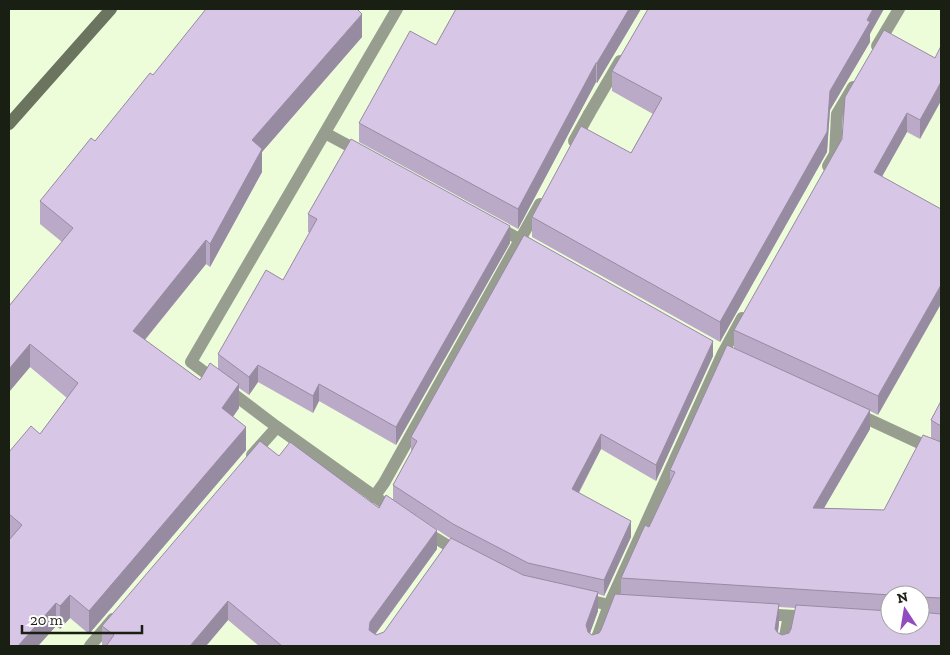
<svg xmlns="http://www.w3.org/2000/svg" width="950" height="655" font-family="'Zilla Slab',serif">
  <style>
    .lines { fill: none; stroke-linecap: round; stroke-linejoin: round }
    .lane { stroke: #979e8f; stroke-width: 12 }
    .street { stroke: #979e8f; stroke-width: 12 }
    .secondary { stroke: #6b745f; stroke-width: 12 }
    .wall { fill: #baaac7; fill-rule: evenodd }
    .shaded-wall { fill: #978ba2 }
    .building { fill: #d8c6e7; stroke: #978ba2 }
  </style>
  <rect width="100%" height="100%" fill="#edfdd9"/>
  <g class="lines">
    <g class="lane">
      <path d="M589,114L620,61"/>
      <path d="M252,455L277,427"/>
      <path d="M90,646L113,619"/>
    </g>
    <g class="street">
      <path d="M877,46L899,9"/>
      <path d="M325,133L362,153"/>
      <path d="M574,141L589,114"/>
      <path d="M828,166L835,154L837,114L853,87"/>
      <path d="M496,226L535,248"/>
      <path d="M855,413L941,453"/>
      <path d="M374,497L384,483L540,204"/>
      <path d="M395,511L277,427L191,362L397,9"/>
      <path d="M424,531L460,553"/>
      <path d="M584,599L609,605L628,606"/>
      <path d="M763,614L810,617"/>
      <path d="M594,646L609,605L723,353L742,318"/>
      <path d="M783,646L789,616"/>
    </g>
    <path class="secondary" d="M9,124L111,9"/>
  </g>
  <g class="wall">
    <path d="M456,9H641L597,83L596,82L518,229L359,142V123L436,45Z"/>
    <path d="M870,34V42L830,110L827,152L720,342L532,237V217L631,153L653,114L612,91V71Z"/>
    <path d="M362,37L262,152V172L210,267L206,264L145,340L200,380L218,369V354L283,280L310,233L308,232V214L510,243L396,445L319,401L313,413L258,382L249,395L239,388V408L233,417L246,450L89,634L70,618L60,629L56,626L38,646H9L10,539L9,537V452L40,434L67,398L30,367L9,392V306L62,242L40,224V201L95,141L153,75Z"/>
    <path d="M935,58L920,139L907,132L882,176L878,415L870,411V429L824,508L884,510L931,438V420L941,401V646H259L228,620L206,646H104L102,645V626L279,456L379,508L437,549L375,635L384,632L451,539L393,500V485L411,453V437L713,356L656,481L601,449L579,493L631,537L604,596L598,594V611L590,633L592,635L599,633L621,595V578L649,527L670,482V470L734,348V330ZM890,595H920L890,625ZM779,607L795,608L791,629L789,633L782,635L778,633L779,623Z"/>
  </g>
  <g class="shaded-wall">
    <path d="M629,9H641L597,83V63Z"/>
    <path d="M873,9H884L870,34V42L830,110L827,152L720,342V322L830,91Z"/>
    <path d="M362,14V37L262,152V172L210,267V244L252,140Z"/>
    <path d="M596,63V82L518,229V209Z"/>
    <path d="M941,82V101L920,139V120Z"/>
    <path d="M907,113V132L874,191V172Z"/>
    <path d="M510,226V243L396,445V427Z"/>
    <path d="M206,240V264L133,354V331Z"/>
    <path d="M941,285V304L878,415V396Z"/>
    <path d="M713,341V356L656,481V465Z"/>
    <path d="M30,344V367L9,392V369Z"/>
    <path d="M258,365V382L249,395V377Z"/>
    <path d="M239,384V408L222,432V408Z"/>
    <path d="M319,384V401L313,413V396Z"/>
    <path d="M870,410V429L813,527V508Z"/>
    <path d="M246,427V450L89,634V611Z"/>
    <path d="M601,434V449L572,505V489Z"/>
    <path d="M631,521V537L604,596V580Z"/>
    <path d="M437,530V549L370,641L369,630L370,622Z"/>
    <path d="M598,592V611L586,644V625Z"/>
    <path d="M70,595V618L60,629V606Z"/>
    <path d="M228,601V620L206,646H190Z"/>
    <path d="M56,603V626L38,646H18Z"/>
    <path d="M779,604V623L776,646L775,629Z"/>
  </g>
  <g class="building">
    <path d="M206,9H357L362,14L252,140L262,149L210,244L206,240L133,331L200,380L210,363L239,384L222,408L246,427L89,611L70,595L60,606L56,603L18,646H9V540L22,525L9,514V452L31,426L40,434L78,383L30,344L9,369V306L73,228L40,201L91,138L95,141L150,73L153,75Z"/>
    <path d="M456,9H629L597,63H596L518,209L359,123L410,31L436,45Z"/>
    <path d="M648,9H873L867,20L870,22L830,91L827,132L720,322L532,217L581,126L631,153L662,98L612,71Z"/>
    <path d="M884,30L935,58L941,46V82L920,120L907,113L874,172L941,209V285L878,396L734,330L842,139L845,97Z"/>
    <path d="M351,139L510,226L396,427L319,384L313,396L258,365L249,377L218,354L266,270L283,280L317,219L308,214Z"/>
    <path d="M524,235L713,341L656,465L601,434L572,489L631,521L604,580L528,563L453,524L393,485L417,441L411,437Z"/>
    <path d="M727,345L870,410L813,508L884,510L923,435L941,442V598L920,597V595H891L621,578L645,525L649,527L675,472L670,470Z"/>
    <path d="M941,401V426L931,420Z"/>
    <path d="M260,441L279,456L290,442L379,508L386,495L437,530L370,622L369,630L376,635L384,632L451,538L523,575L598,592L586,625L588,632L592,635L599,633L601,630L615,594L779,604L775,629L778,633L782,635L789,633L791,629L796,605L890,611V625H920V612L941,614V646H282L228,601L190,646H106L114,635L102,626Z"/>
  </g>
  <rect width="950" height="655" fill="none" stroke="#191f12" stroke-width="20"/>
  <g transform="translate(905 610) rotate(348)"><circle r="24" fill="#ffffff" stroke="#a3a5a0"/>
  <path d="M0-4L9 19L0 12L-9 19Z" fill="#924cc0"/>
  <text y="-8" font-size="14" font-weight="bold" text-anchor="middle" fill="#191f12">N</text>
  </g>
  <path d="M22 625v8h120v-8" fill="none" stroke="#191f12" stroke-width="2.5"/>
  <text x="30" y="625" font-size="15" fill="#191f12" stroke="#ffffff" stroke-width="4" paint-order="stroke">20 m</text>
</svg>
